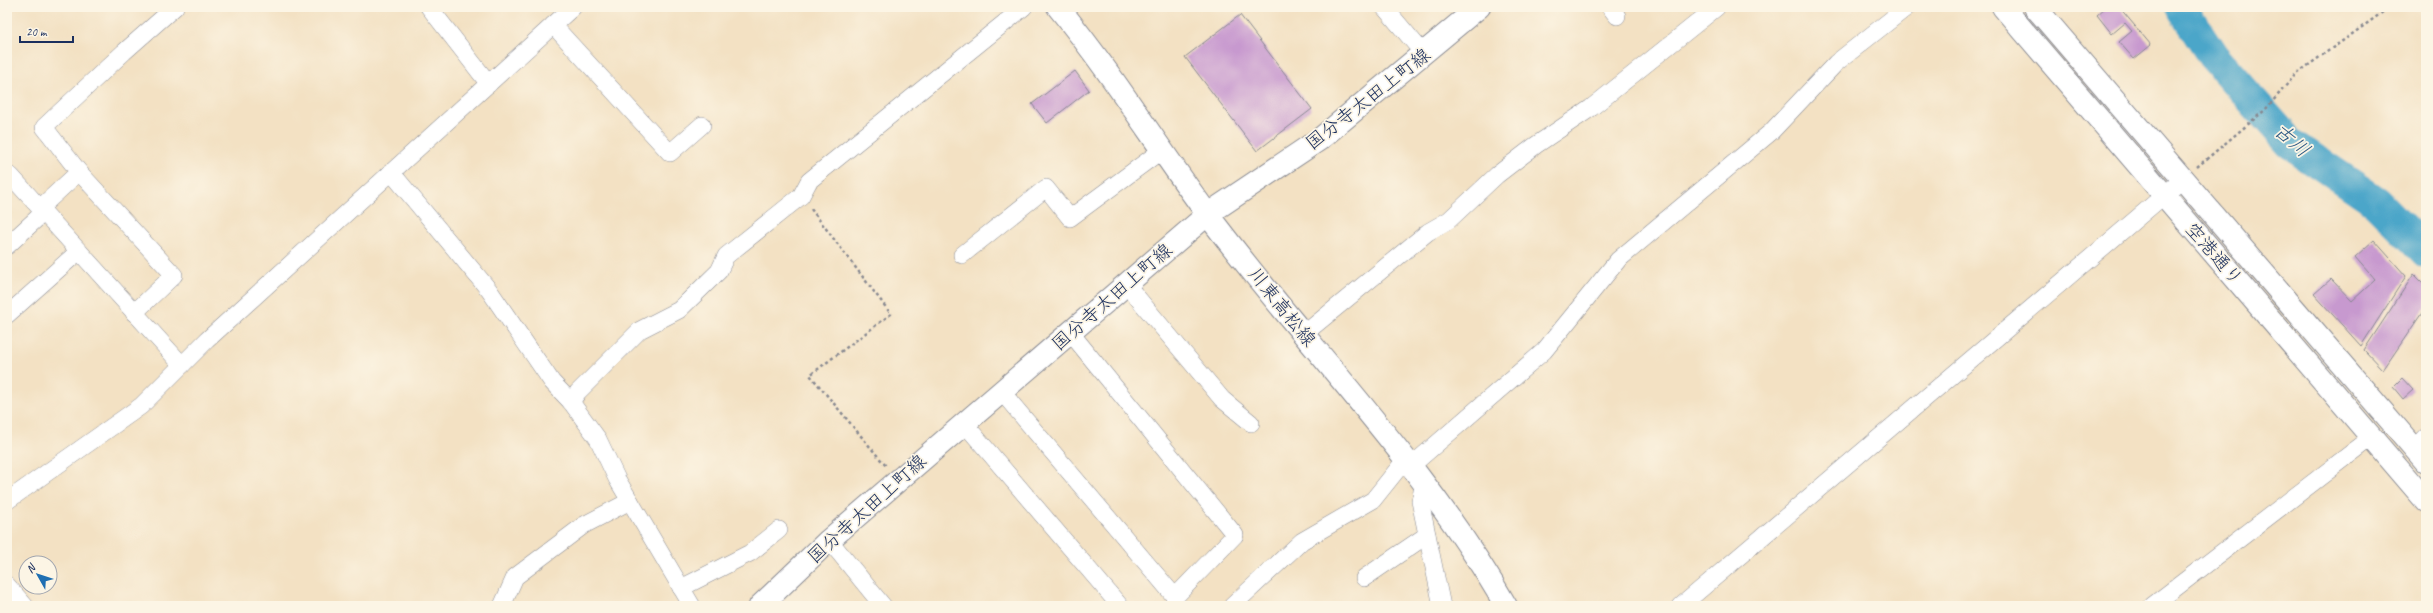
<svg xmlns="http://www.w3.org/2000/svg" width="2433" height="613" font-family="Caveat,'Klee One',sans-serif">
  <style>
    .lines { fill: none; stroke-linecap: round; stroke-linejoin: round }
    .river { stroke: #4ba6c9; stroke-width: 32 }
    .building { fill: #c799cf }
    .minor-casing { stroke: #878890; stroke-width: 18 }
    .major-casing { stroke: #878890; stroke-width: 24 }
    .highway-casing { stroke: #878890; stroke-width: 24 }
    .path { stroke: #878890; stroke-width: 2.5; stroke-dasharray: 3 3; stroke-linecap: butt }
    .minor { stroke: #fff; stroke-width: 17 }
    .major { stroke: #fff; stroke-width: 22 }
    .highway { stroke: #fff; stroke-width: 22 }
    .labels { text-anchor: middle; dominant-baseline: central; stroke-width: 3.5; stroke-linejoin: round; paint-order: stroke }
    .street-label { font-size: 19px; fill: #1b2f5e; stroke: #fcf5e5 }
    .water-label { font-size: 20px; font-style: italic; fill: #2c5983; stroke: #fcf5e5 }
  </style>
  <rect width="100%" height="100%" fill="#fcf5e5"/>
  <filter id="ink" filterUnits="userSpaceOnUse"><feTurbulence type="fractalNoise" baseFrequency=".025" numOctaves="2"/><feDisplacementMap in="SourceGraphic" scale="8" xChannelSelector="R" yChannelSelector="G"/><feConvolveMatrix kernelMatrix="1 2 1 2 8 2 1 2 1" color-interpolation-filters="sRGB"/></filter>
  <filter id="wash" filterUnits="userSpaceOnUse"><feTurbulence type="fractalNoise" baseFrequency=".012" numOctaves="4" result="noise"/><feDisplacementMap in="SourceGraphic" scale="16" xChannelSelector="R" yChannelSelector="G"/><feGaussianBlur stdDeviation="0.9" result="paint"/><feColorMatrix in="noise" values="0 0 0 0 0 0 0 0 0 0 0 0 0 0 0 0 0 1.4 0 .05"/><feComposite in="paint" operator="in"/></filter>
  <g filter="url(#wash)">
    <rect width="100%" height="100%" fill="#f3e1c3"/>
    <g class="lines">
      <path class="river" d="M2181,7L2213,56L2290,143L2377,202L2426,252"/>
    </g>
    <g id="blocks">
      <g class="building">
        <path d="M2106,7H2119L2151,45L2134,59L2119,42L2132,31L2125,23L2112,34L2097,15Z"/>
        <path d="M1240,15L1312,109L1257,151L1185,57Z"/>
        <path d="M1075,71L1089,90L1047,123L1032,104Z"/>
        <path d="M2374,240L2406,276L2361,346L2314,294L2331,279L2352,301L2375,280L2355,257Z"/>
        <path d="M2414,274L2426,286V307L2383,370L2364,350Z"/>
        <path d="M2402,378L2413,390L2403,399L2393,387Z"/>
      </g>
    </g>
  </g>
  <g filter="url(#ink)">
    <use href="#blocks" fill-opacity="0" stroke="#878890" stroke-width="1"/>
    <g class="lines">
      <g class="minor-casing">
        <g id="minor">
          <path d="M429,7L489,84"/>
          <path d="M1384,7L1424,54"/>
          <path d="M1610,7L1617,16"/>
          <path d="M553,25L670,153L702,125"/>
          <path d="M79,172L44,127L124,52L175,7"/>
          <path d="M391,172L489,290L552,382L571,402L598,439L617,479L692,606"/>
          <path d="M7,179L11,176L182,365"/>
          <path d="M40,208L79,172L174,275L134,313"/>
          <path d="M7,246L44,212"/>
          <path d="M962,255L1046,188L1070,218L1162,150"/>
          <path d="M1126,284L1222,399L1251,423"/>
          <path d="M7,315L79,251"/>
          <path d="M1304,334L1428,232L1449,220L1497,175L1536,145L1591,108L1717,7"/>
          <path d="M1001,391L1175,597L1235,535L1070,332"/>
          <path d="M571,402L578,392L640,330L679,310L719,271L726,256L801,196L809,181L1024,7"/>
          <path d="M964,423L1120,606"/>
          <path d="M2415,449L2426,437"/>
          <path d="M1411,466L1544,351L1618,260L1771,132L1836,63L1907,7"/>
          <path d="M1424,482L1420,501L1442,606"/>
          <path d="M7,501L141,406L207,340L573,7"/>
          <path d="M829,540L883,606"/>
          <path d="M1364,578L1427,535"/>
          <path d="M7,585L25,606"/>
          <path d="M681,588L750,553L779,530"/>
          <path d="M502,606L515,577L584,525L630,501"/>
          <path d="M1232,606L1302,541L1373,500L1405,460"/>
          <path d="M1681,606L2182,180"/>
          <path d="M2152,606L2371,438"/>
        </g>
      </g>
      <g class="major-casing">
        <g id="major">
          <path d="M1058,7C1112,73 1157,146 1208,215C1306,346 1424,463 1506,606"/>
          <path d="M760,606L829,540L1208,214L1320,139L1479,7"/>
        </g>
      </g>
      <g class="highway-casing">
        <g id="highway">
          <path d="M2003,7L2426,501"/>
          <path d="M2035,7L2426,462"/>
        </g>
      </g>
      <g class="path">
        <path d="M2197,167L2265,110L2296,74L2390,7"/>
        <path d="M811,209L891,314L810,375L886,466"/>
      </g>
      <use href="#minor" class="minor"/>
      <use href="#major" class="major"/>
      <use href="#highway" class="highway"/>
    </g>
  </g>
  <g class="labels">
    <g class="street-label">
      <text transform="translate(1368 99) rotate(-38)">国分寺太田上町線</text>
      <text transform="translate(2214 254) rotate(49)">空港通り</text>
      <text transform="translate(1112 297) rotate(-41)">国分寺太田上町線</text>
      <text transform="translate(1282 307) rotate(51)">川東高松線</text>
      <text transform="translate(867 509) rotate(-42)">国分寺太田上町線</text>
    </g>
    <g class="water-label">
      <text transform="translate(2292 140) rotate(41)">古川</text>
    </g>
  </g>
  <rect width="2433" height="613" fill="none" stroke="#fcf5e5" stroke-width="24"/>
  <g transform="translate(38 575) rotate(309)"><circle r="19" fill="#fcf5e5" stroke="#a2a6af"/>
  <path d="M0-3L7 15L0 10L-7 15Z" fill="#1f6fb2"/>
  <text y="-6" font-size="11" font-weight="bold" text-anchor="middle" fill="#1b2f5e">N</text>
  </g>
  <path d="M20 36v6h53v-6" fill="none" stroke="#1b2f5e" stroke-width="2"/>
  <text x="26" y="36" font-size="12" fill="#1b2f5e" stroke="#fcf5e5" stroke-width="3" paint-order="stroke">20 m</text>
</svg>
